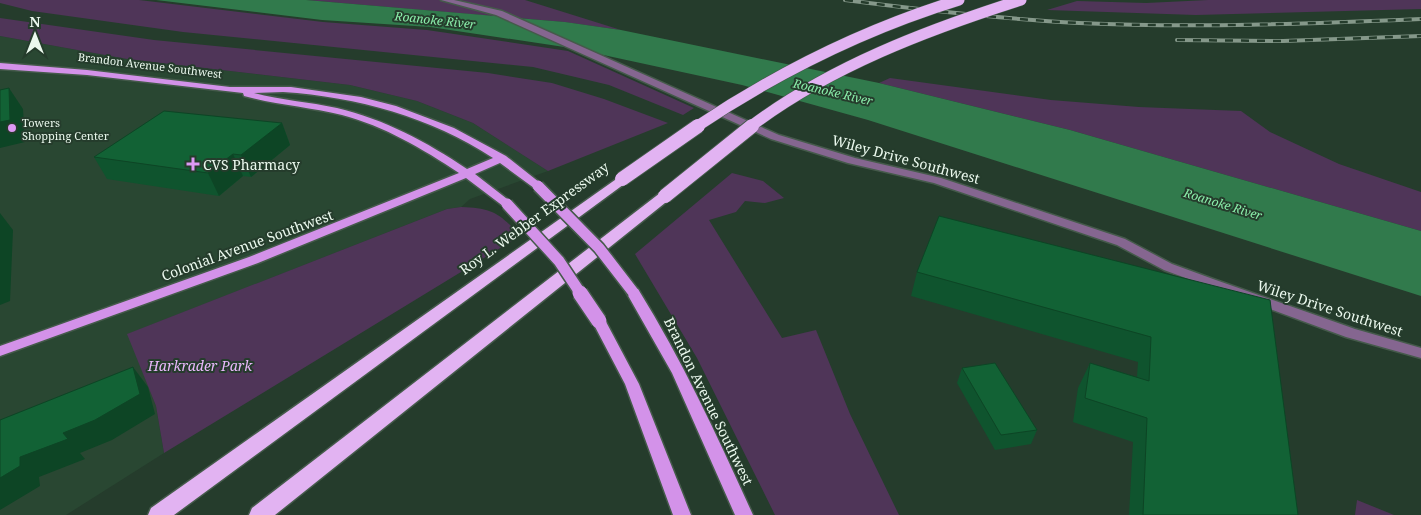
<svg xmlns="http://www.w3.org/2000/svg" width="1421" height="515" font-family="'Noto Serif',serif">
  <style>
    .built { fill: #294732 }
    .green { fill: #4f3558 }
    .water { fill: #317a4c }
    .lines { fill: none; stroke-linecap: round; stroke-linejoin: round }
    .minor-casing { stroke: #455a4b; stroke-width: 3 }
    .major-casing { stroke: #455a4b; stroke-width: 3 }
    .highway-casing { stroke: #455a4b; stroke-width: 3 }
    .minor { fill: #856690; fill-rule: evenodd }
    .major { fill: #d392e9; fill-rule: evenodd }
    .highway { fill: #e2b3f2; fill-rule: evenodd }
    .rail-casing { stroke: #85988a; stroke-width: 4 }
    .rail { stroke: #253c2c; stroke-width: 2.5; stroke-dasharray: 8; stroke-linecap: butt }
    .major-bridge-far1-casing { stroke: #455a4b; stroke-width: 14; stroke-linecap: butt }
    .major-bridge-casing { stroke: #455a4b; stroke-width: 18; stroke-linecap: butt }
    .highway-bridge-far1-casing { stroke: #455a4b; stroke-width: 12; stroke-linecap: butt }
    .highway-bridge-casing { stroke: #455a4b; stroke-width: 16; stroke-linecap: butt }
    .major-bridge-far1 { stroke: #d392e9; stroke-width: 11 }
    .major-bridge { stroke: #d392e9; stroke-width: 15 }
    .highway-bridge-far1 { stroke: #e2b3f2; stroke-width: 11 }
    .highway-bridge { stroke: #e2b3f2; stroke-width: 14 }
    .wall { fill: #0f542e }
    .shaded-wall { fill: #0d4525 }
    .building { fill: #126235; stroke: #0d4525 }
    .poi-dot { fill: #dd99f4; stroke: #253c2c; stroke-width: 2 }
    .labels { text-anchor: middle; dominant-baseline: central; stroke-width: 4; stroke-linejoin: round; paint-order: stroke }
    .far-street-label { font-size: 11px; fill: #ebf9ee; stroke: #253c2c }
    .far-poi-label { font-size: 11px; fill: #ebf9ee; stroke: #253c2c; text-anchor: start }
    .far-water-label { font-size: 12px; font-style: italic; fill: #8befab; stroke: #253c2c }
    .street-label { font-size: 14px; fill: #ebf9ee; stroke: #253c2c }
    .poi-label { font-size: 14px; fill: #ebf9ee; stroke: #253c2c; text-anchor: start }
    .park-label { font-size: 14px; font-style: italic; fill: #e9b7fb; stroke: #253c2c }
  </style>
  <rect width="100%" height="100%" fill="#253c2c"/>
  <path class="built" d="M0,36L127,59L350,85L417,101L473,123L548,171L470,199L461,207L447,209L128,334L156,406L164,453L66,515H0Z"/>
  <g class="green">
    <path d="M0,0H139L323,22L427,30L568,51L694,108L683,115L609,85L533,67L183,32L32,11L0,3Z"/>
    <path d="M306,0H525L621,30L564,22Z"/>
    <path d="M1208,0H1421V9L1196,15L1047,10L1077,1L1146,3Z"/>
    <path d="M0,18L154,40L488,73L552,83L604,99L668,123L548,171L473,123L417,101L350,85L127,59L0,36Z"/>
    <path d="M890,78L1051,100L1139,107L1241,111L1270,132L1339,164L1421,192V231L1070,130L879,83Z"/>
    <path d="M732,173L763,181L784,198L765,203L745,201L736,212L709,220L782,338L816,330L850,414L899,515H775L697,358L635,254Z"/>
    <path d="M461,207C492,208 500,213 520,236L164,453L156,406L127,334L447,209Z"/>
    <path d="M1357,500L1394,515H1355Z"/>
  </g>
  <path class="water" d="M156,0H306L565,22L621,30L879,83L1070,130L1421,231V296L868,120L742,85L571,48L430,27L322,20Z"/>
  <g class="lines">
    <g class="minor-casing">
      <path id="minor" d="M441,0H454L502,11L779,135L855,158L941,178L1125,239L1172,264L1213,279L1355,329L1421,348V358L1346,337L1164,270L1117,245L934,183L848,163L771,139L496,15Z"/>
    </g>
    <g class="major-casing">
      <g id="major">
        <path d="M0,63L87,70L230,87H291L361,97L396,106L454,128L506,156L544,186L538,189L534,188L500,163L475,174L511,202L513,204L511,206H503L466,178L258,263L0,356V346L249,257L459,173C423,149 384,126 342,115C309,107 276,105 244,96L243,93L87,75L0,69ZM283,92C358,97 430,117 493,158L467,169C427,142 384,119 337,108C309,102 281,100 254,93Z"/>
        <path d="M633,288L638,289C683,361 718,438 753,515H735L672,373L626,292Z"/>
        <path d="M599,316L604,318L639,384L691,515H673L625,384L592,321L594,318Z"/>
      </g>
    </g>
    <g class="highway-casing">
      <g id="highway">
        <path d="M622,175L629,179L627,182L174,515H148L151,508Z"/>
        <path d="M665,192L672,196L670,199L275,515H249L252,508L660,193Z"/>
      </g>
    </g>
    <use href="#minor" class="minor"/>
    <use href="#major" class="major"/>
    <use href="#highway" class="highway"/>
    <g class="rail-casing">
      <g id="rail">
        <path d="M845,0C923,10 1001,19 1079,23C1193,28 1307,24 1421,19"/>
        <path d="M1177,40L1283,41L1421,36"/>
      </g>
    </g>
    <use href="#rail" class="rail"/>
    <g class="major-bridge-far1-casing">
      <g id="major-bridge-far1">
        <path d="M538,186L599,248L633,292"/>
        <path d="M507,204L559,261L581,294"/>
      </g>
    </g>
    <g class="major-bridge-casing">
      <path id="major-bridge" d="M580,293L599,321"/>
    </g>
    <g class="highway-bridge-far1-casing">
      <g id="highway-bridge-far1">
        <path d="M696,127C778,72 865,29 959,0"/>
        <path d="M750,127C829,67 927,30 1021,0"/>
      </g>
    </g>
    <g class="highway-bridge-casing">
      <g id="highway-bridge">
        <path d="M622,179L698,126"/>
        <path d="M665,196L752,126"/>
      </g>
    </g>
    <use href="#major-bridge-far1" class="major-bridge-far1"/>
    <use href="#major-bridge" class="major-bridge"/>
    <use href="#highway-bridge-far1" class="highway-bridge-far1"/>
    <use href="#highway-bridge" class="highway-bridge"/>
  </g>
  <g class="wall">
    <path d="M282,123L290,145L251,177L243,176L219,196L107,179L94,157Z"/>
    <path d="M917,272L1270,300L1298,515H1129L1133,442L1073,422L1078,388L1090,363L1137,377L1138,362L911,296Z"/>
    <path d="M962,368L1037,430L1031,444L995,450L957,383Z"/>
  </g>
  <g class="shaded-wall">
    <path d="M9,88L23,109L25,142L0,148V122Z"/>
    <path d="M282,123L290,145L251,177L241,155Z"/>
    <path d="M233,154L243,176L219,196L208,173Z"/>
    <path d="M0,213L13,230L10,301L0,305Z"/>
    <path d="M133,367L148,387L155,414L112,440L80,453L85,459L39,477L40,486L0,510V478L20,457L63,433Z"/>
  </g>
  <g class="building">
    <path d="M9,88L10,120L0,122V90Z"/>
    <path d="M164,111L282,123L241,155L233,154L208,173L94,157Z"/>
    <path d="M939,216L1270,300L1298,515H1143L1147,418L1085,398L1090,363L1149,381L1151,337L917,272Z"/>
    <path d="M995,363L1037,430L1001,435L962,368Z"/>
    <path d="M133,367L140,394L95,420L63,433L68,439L20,457V466L0,478V420Z"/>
  </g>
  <g class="poi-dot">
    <circle cx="12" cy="128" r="5"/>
    <path d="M190.5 156.5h5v5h5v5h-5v5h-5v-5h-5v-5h5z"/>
  </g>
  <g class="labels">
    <g class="far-street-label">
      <text transform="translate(150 65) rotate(7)">Brandon Avenue Southwest</text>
    </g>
    <g class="far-poi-label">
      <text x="22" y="122">Towers<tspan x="22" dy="13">Shopping Center</tspan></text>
    </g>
    <g class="far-water-label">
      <text transform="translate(435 20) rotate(6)">Roanoke River</text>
      <text transform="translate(833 92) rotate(13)">Roanoke River</text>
      <text transform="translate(1223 204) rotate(17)">Roanoke River</text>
    </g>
    <g class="street-label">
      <text transform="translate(906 159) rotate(15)">Wiley Drive Southwest</text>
      <text transform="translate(534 218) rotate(-36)">Roy L. Webber Expressway</text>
      <text transform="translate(247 245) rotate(-20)">Colonial Avenue Southwest</text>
      <text transform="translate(1330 308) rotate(18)">Wiley Drive Southwest</text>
      <text transform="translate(709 401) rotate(64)">Brandon Avenue Southwest</text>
    </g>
    <g class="poi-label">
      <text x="203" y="164">CVS Pharmacy</text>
    </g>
    <g class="park-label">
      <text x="200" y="365">Harkrader Park</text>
    </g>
  </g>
  <g transform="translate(35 35)" stroke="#253c2c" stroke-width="4" paint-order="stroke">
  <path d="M0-4L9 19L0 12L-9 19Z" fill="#ebf9ee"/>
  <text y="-8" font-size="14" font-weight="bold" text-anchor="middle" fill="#ebf9ee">N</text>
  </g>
</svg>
